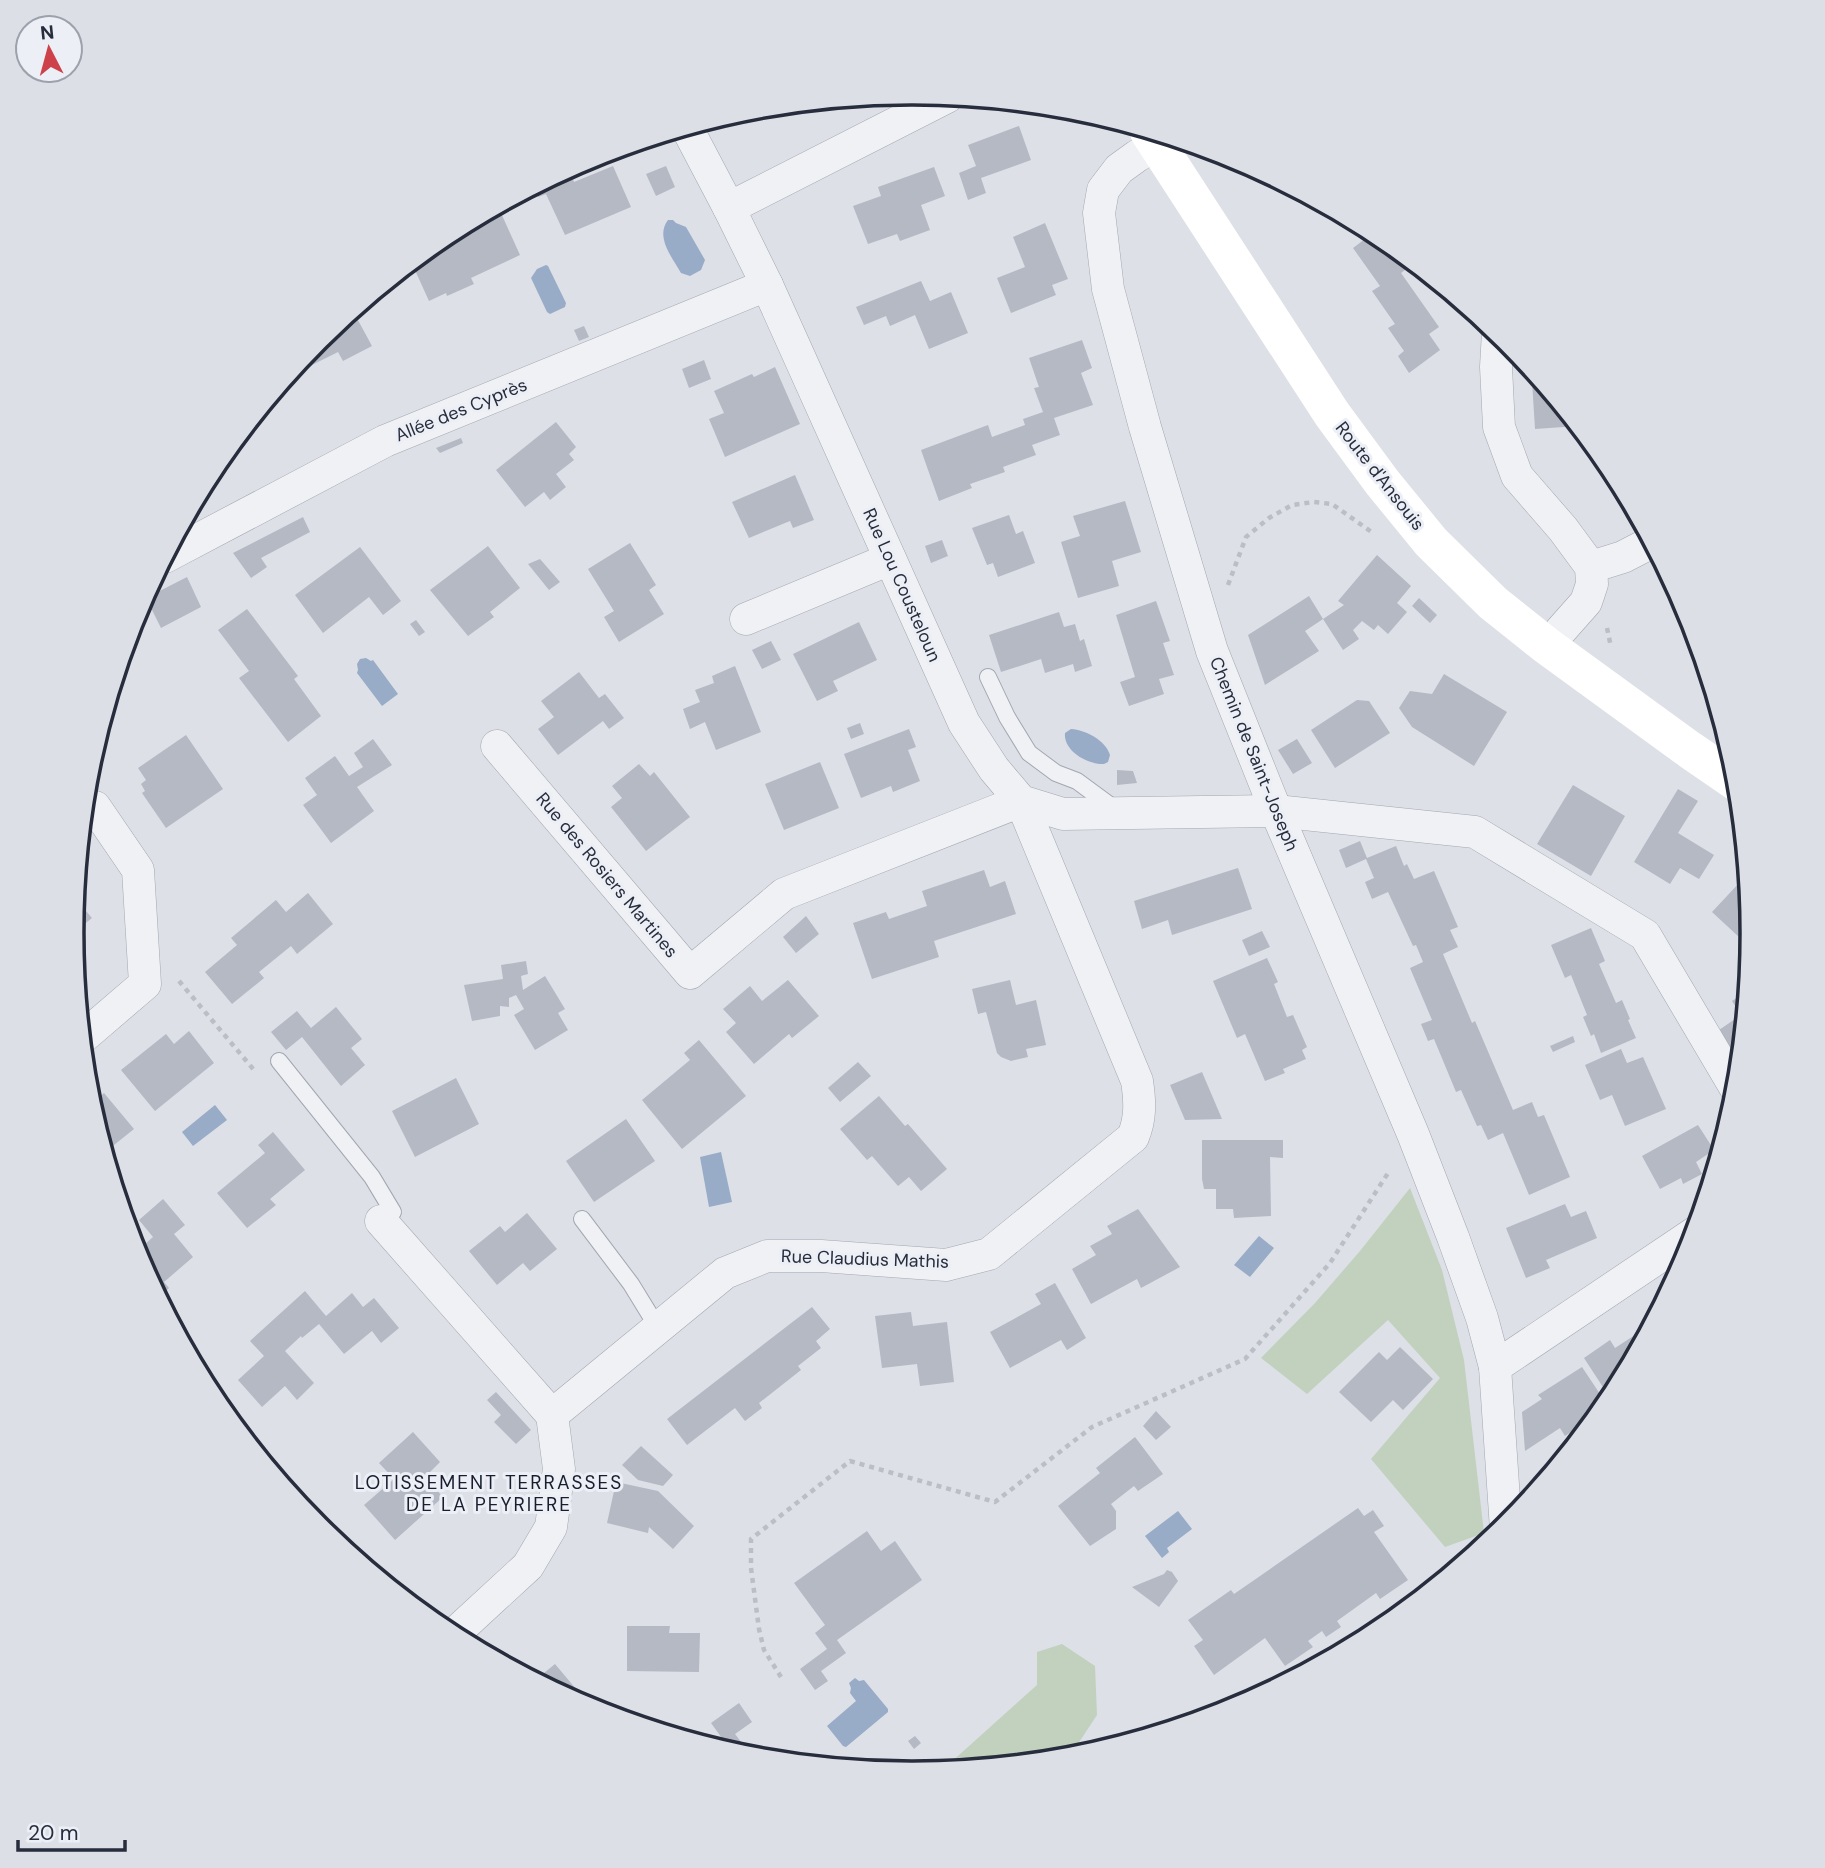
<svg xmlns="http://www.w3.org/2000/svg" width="1825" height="1868" font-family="'DM Sans',sans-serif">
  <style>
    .green { fill: #c1d1be }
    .water { fill: #98abc7 }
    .building { fill: #b4b9c4 }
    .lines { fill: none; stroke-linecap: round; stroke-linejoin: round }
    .lane-casing { stroke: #a3a7b1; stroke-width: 18 }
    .street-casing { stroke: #a3a7b1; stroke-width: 33 }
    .path { stroke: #bcbec5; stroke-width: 4.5; stroke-dasharray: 5 5; stroke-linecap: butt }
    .lane { stroke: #f0f1f5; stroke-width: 16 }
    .street { stroke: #f0f1f5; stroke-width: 32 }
    .secondary { stroke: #fff; stroke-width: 38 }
    .labels { text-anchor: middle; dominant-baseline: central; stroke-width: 6; stroke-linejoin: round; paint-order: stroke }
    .street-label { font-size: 18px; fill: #272d3d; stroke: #eceff5 }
    .neighbourhood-label { font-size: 19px; letter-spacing: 2px; fill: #191e2e; stroke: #eceff5 }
    .rim { fill: none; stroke: #272d3d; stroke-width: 3.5 }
  </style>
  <rect width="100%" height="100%" fill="#dde0e7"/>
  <g class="green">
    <path d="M1410,1188L1442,1270L1464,1360L1484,1533L1445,1547L1371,1459L1440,1378L1388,1320L1307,1394L1261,1358L1315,1303L1360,1251Z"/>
    <path d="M1062,1644L1095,1666L1097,1715L1068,1759L936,1772L949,1764L1037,1685V1652Z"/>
  </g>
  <g class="water">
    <path d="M668,220H673L676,223L686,227L705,260L701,270L690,276L681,273C672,257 655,237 668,220Z"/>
    <path d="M546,265L548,266L566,303L565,307L550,314L547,312L531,278L537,269Z"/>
    <path d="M366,658L371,661L373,660L398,694L382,706L357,673L358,670L357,664L360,659Z"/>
    <path d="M1071,729C1086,730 1105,740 1110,755L1108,762L1104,764C1088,765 1063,751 1065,733Z"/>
    <path d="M215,1105L227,1120L193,1146L182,1132Z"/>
    <path d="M721,1152L732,1202L709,1207L700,1157Z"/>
    <path d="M1259,1236L1274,1248L1250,1277L1234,1265Z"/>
    <path d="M1178,1511L1192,1529L1167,1548L1169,1552L1162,1558L1145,1536Z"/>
    <path d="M855,1678L859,1681L864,1680L888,1709V1712L846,1747L843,1746L827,1726L856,1701L850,1693L851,1688L849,1683Z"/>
  </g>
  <g class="building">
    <path d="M1019,126L1031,160L981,178L986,193L968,200L959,173L976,166L968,145Z"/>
    <path d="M613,166L631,207L565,235L546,194L538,197L534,188L569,169L574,182Z"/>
    <path d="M666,166L675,187L656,196L646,174Z"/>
    <path d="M934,167L945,196L921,205L930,230L900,241L897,234L868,244L853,206L881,196L878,187Z"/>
    <path d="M501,213L520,255L471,278L474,284L447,296L446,293L429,301L414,268L431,260L427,250L436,243Z"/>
    <path d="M1353,221L1380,235L1414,263L1401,273L1439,327L1429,334L1440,350L1409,373L1398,356L1404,351L1388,328L1395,324L1372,291L1380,286L1353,248L1365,239Z"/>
    <path d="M1045,223L1068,279L1052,285L1056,295L1011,313L997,278L1025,267L1013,237Z"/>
    <path d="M921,281L930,301L951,292L968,333L929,349L915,315L890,326L886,316L864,325L856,307Z"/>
    <path d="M353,311L372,346L343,361L338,352L306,368L304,363L296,367L318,339Z"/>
    <path d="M584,326L589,337L579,341L574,330Z"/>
    <path d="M1082,340L1092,368L1081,373L1093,405L1054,418L1060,435L1032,445L1036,455L1003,467L1005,472L970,484L972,488L939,501L921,450L988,425L992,437L1025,425L1023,419L1043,412L1034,388L1039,387L1029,358Z"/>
    <path d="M704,360L711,379L689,388L682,369Z"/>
    <path d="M775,367L800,424L725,457L709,419L724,413L714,391L752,374L754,377Z"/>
    <path d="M1532,381H1541L1578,426L1535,429Z"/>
    <path d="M556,422L576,447L569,454L574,460L556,474L566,487L550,500L544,492L525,507L496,470Z"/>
    <path d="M461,438L463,443L440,453L436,448Z"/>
    <path d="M795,475L814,520L793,528L790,521L749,538L732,502Z"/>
    <path d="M1125,501L1141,552L1112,561L1119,586L1078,598L1061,542L1080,536L1073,516Z"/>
    <path d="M1009,515L1016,534L1023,531L1035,563L998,577L993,563L987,565L972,528Z"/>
    <path d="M303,517L310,532L261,558L267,567L251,578L233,553Z"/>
    <path d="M942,540L948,556L931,563L925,546Z"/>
    <path d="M630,543L656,585L649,590L664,614L619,642L604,617L614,611L588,569Z"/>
    <path d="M488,546L520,588L490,612L494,617L468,636L430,590Z"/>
    <path d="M360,547L401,601L383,615L369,597L323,633L295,595Z"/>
    <path d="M1377,555L1411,586L1397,603L1407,612L1388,634L1378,625L1374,630L1362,621L1353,630L1359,639L1343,650L1323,619L1344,605L1338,601Z"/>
    <path d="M540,559L560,582L549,590L528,564Z"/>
    <path d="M187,577L201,607L161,628L146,598Z"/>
    <path d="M1309,596L1323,619L1305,631L1319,651L1265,685L1248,635Z"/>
    <path d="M1419,598L1437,615L1430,623L1412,606Z"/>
    <path d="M1156,601L1170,641L1163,643L1174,675L1159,679L1164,694L1129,706L1120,682L1135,677L1116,615Z"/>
    <path d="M247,609L298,676L294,679L321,716L288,742L239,678L249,671L218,630Z"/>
    <path d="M1059,612L1064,627L1075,624L1080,641L1084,639L1092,666L1075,672L1073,664L1045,673L1041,659L1001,672L989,635Z"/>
    <path d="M416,620L425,632L419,636L410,624Z"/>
    <path d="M859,622L877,660L833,681L838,691L817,701L793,654Z"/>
    <path d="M771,641L781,660L762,669L752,650Z"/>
    <path d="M735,666L761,732L716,750L705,722L690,729L683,709L700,702L695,690L714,683L712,676Z"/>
    <path d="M579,672L599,698L605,694L624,718L609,729L603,721L558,755L538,729L554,717L541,701Z"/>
    <path d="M1444,674L1507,712L1474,766L1412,727L1399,708L1410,691L1432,694Z"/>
    <path d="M1357,700L1369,701L1390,733L1335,768L1311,730Z"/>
    <path d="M860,723L864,734L851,739L847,728Z"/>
    <path d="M909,729L916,747L908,750L920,781L893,792L891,786L861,798L844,754Z"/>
    <path d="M186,735L223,789L166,828L142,793L145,791L141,784L146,780L138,768Z"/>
    <path d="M373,739L392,765L357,787L374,811L331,843L303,805L317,795L305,778L335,756L349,776L363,767L354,753Z"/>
    <path d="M1297,739L1312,763L1293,774L1278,750Z"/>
    <path d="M820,762L839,808L784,830L765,784Z"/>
    <path d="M639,764L650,776L654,772L690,817L646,851L611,807L622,798L612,786Z"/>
    <path d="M1117,770L1133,771L1137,783L1117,785Z"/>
    <path d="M1573,785L1625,816L1591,876L1537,844Z"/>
    <path d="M1678,789L1698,801L1678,833L1714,855L1699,879L1680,868L1670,884L1634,862Z"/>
    <path d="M1360,841L1367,858L1396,846L1404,866L1407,864L1414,879L1434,871L1458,927L1450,930L1458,947L1443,954L1472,1023L1475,1021L1513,1110L1532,1102L1538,1117L1544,1115L1570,1177L1529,1195L1503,1133L1488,1140L1481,1125L1477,1126L1461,1090L1456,1092L1434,1039L1428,1041L1421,1024L1432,1020L1410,968L1423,962L1416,945L1413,946L1388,892L1372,899L1365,882L1374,878L1366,859L1346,868L1339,850Z"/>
    <path d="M1238,868L1252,909L1172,935L1168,920L1142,929L1134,901Z"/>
    <path d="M984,870L990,887L1005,881L1016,914L934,941L939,957L872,979L853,923L886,912L889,919L927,906L922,891Z"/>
    <path d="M1741,881L1749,887L1753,934L1751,956L1739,937L1712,912Z"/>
    <path d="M308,893L333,924L297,954L291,946L259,972L264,978L232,1004L205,972L237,945L231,938L276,900L286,912Z"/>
    <path d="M75,898L92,918L72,934Z"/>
    <path d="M806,916L819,934L796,953L783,937Z"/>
    <path d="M1591,928L1605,961L1599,964L1616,1003L1622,1000L1630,1019L1628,1020L1636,1038L1601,1053L1594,1034L1591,1036L1583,1017L1587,1015L1571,975L1565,978L1551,945Z"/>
    <path d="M1262,931L1270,947L1249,956L1242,940Z"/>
    <path d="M1267,958L1278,982L1274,984L1287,1017L1293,1015L1307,1047L1302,1050L1306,1059L1283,1069L1285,1073L1265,1081L1245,1034L1237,1038L1213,981Z"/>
    <path d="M526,961L528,974L521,976L523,990L545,976L565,1009L558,1013L568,1030L535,1050L514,1015L524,1009L516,995L509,998V1007L500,1006V1016L472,1021L464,985L503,979L501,965Z"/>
    <path d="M788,980L819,1016L792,1038L789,1034L754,1064L726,1032L736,1023L723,1009L750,986L762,1001Z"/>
    <path d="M1010,980L1016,1005L1036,1000L1046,1045L1026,1049L1028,1057L1011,1061L1001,1057L997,1053L986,1012L978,1014L972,989Z"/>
    <path d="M1748,991L1740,1063L1719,1030L1741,1015L1732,1001Z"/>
    <path d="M336,1007L362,1039L351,1048L365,1065L341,1086L302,1037L286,1050L271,1032L297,1011L311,1028Z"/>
    <path d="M189,1031L214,1063L155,1111L121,1070L166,1034L174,1044Z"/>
    <path d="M1573,1036L1575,1042L1553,1052L1550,1046Z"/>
    <path d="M699,1040L746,1096L682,1149L642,1100L690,1060L684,1053Z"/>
    <path d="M1621,1049L1627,1063L1643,1057L1666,1109L1625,1126L1612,1095L1600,1100L1585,1065Z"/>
    <path d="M858,1062L871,1076L840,1102L828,1088Z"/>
    <path d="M1202,1072L1222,1119L1185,1120L1170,1085Z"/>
    <path d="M456,1078L479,1124L415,1157L392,1111Z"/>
    <path d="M104,1093L134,1129L104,1153L90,1106Z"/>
    <path d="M879,1096L905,1126L908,1124L947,1169L921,1191L909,1177L898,1186L872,1156L867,1160L840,1129Z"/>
    <path d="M626,1119L655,1161L594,1202L566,1161Z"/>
    <path d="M1698,1125L1714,1150L1696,1162L1702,1174L1683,1184L1681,1178L1660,1189L1642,1156Z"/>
    <path d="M273,1132L305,1170L270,1199L276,1205L247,1228L217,1193L265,1153L258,1145Z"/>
    <path d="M1202,1140H1283V1158L1270,1157L1271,1216L1234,1218L1233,1209H1216V1189H1204L1202,1179Z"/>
    <path d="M163,1199L185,1225L174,1234L193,1257L164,1282L169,1288L158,1298L135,1253L153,1237L139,1220Z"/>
    <path d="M1565,1204L1571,1217L1586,1211L1597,1238L1546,1260L1550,1268L1526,1278L1506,1228Z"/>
    <path d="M1138,1209L1180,1267L1141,1288L1137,1279L1091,1304L1072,1269L1096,1255L1090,1246L1112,1234L1107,1226Z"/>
    <path d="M527,1213L557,1249L530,1271L523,1263L497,1285L469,1251L500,1226L505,1232Z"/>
    <path d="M1055,1283L1086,1338L1067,1350L1061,1340L1010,1368L990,1332L1041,1304L1035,1294Z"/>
    <path d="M305,1291L326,1316L352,1293L363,1307L374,1298L399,1328L381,1343L372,1331L344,1354L319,1324L302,1338L301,1336L285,1351L314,1383L297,1400L285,1386L262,1407L238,1380L264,1356L250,1341Z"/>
    <path d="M812,1307L830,1329L816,1341L821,1348L798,1366L801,1370L759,1403L762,1408L745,1421L735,1408L687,1445L667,1419Z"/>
    <path d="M911,1312L913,1326L947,1322L954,1382L920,1386L917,1364L882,1368L875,1316Z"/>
    <path d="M1648,1332L1632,1363L1612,1401L1584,1358L1610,1340L1615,1348L1638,1333L1641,1337Z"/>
    <path d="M1400,1347L1433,1379L1403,1410L1393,1400L1371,1422L1339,1392L1379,1352L1387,1360Z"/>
    <path d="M1582,1367L1608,1406L1597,1419L1595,1416L1565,1436L1560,1428L1525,1451L1522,1412L1542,1399L1538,1395Z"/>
    <path d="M496,1392L531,1430L516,1444L494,1422L501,1415L487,1400Z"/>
    <path d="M1156,1411L1171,1427L1156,1440L1143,1426Z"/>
    <path d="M413,1432L440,1462L425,1477L443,1497L395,1540L364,1505L394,1479L379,1463Z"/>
    <path d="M1135,1437L1163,1474L1138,1491L1134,1486L1111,1504L1116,1511V1529L1090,1546L1058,1506L1100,1473L1096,1468Z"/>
    <path d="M641,1446L673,1475L663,1486L638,1480L622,1465Z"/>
    <path d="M616,1482L658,1491L694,1526L673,1549L649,1527L648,1533L607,1523Z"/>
    <path d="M1358,1508L1364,1516L1373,1510L1384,1526L1374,1532L1408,1580L1380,1599L1376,1593L1337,1621L1341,1627L1326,1637L1322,1631L1308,1641L1313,1647L1285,1666L1265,1638L1214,1675L1194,1646L1203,1640L1188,1620L1231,1590L1234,1594Z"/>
    <path d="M867,1531L881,1551L895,1541L922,1580L837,1640L846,1653L821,1671L828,1681L815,1690L800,1669L827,1649L815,1633L825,1625L794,1583Z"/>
    <path d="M1167,1570L1172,1572L1178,1581L1159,1607L1132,1587L1164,1574Z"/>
    <path d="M1379,1618L1386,1628L1371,1638L1364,1628Z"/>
    <path d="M627,1626H670L669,1633H700L699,1672L627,1671Z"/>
    <path d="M555,1664L576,1689L565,1697L519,1673L528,1666L538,1678Z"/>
    <path d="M739,1703L752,1722L735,1734L754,1759L715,1748L724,1741L711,1723Z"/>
    <path d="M915,1736L921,1743L914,1749L908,1741Z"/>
  </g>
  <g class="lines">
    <g class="lane-casing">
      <g id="lane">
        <path d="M988,677L1007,717L1029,753L1056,773L1077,781L1115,809"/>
        <path d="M279,1061L372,1177L393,1212L381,1221"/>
        <path d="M582,1219L631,1284L658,1328"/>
      </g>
    </g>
    <g class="street-casing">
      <g id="street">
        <path d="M687,128L729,208L767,285L964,723L994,769L1021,801L1063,814L1276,811L1475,832L1645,935L1738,1092"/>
        <path d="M1158,144L1137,156L1119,169L1103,190L1099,213L1108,289L1145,427L1212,651L1276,811L1413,1134L1453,1237L1482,1318L1495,1367L1506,1529"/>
        <path d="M729,208L947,97"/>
        <path d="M1498,332L1496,367L1499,427L1517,476L1563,529L1591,567L1592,584L1586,602L1547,646"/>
        <path d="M165,557L385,441L767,285"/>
        <path d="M1591,567L1623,557L1652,542"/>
        <path d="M746,619L890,559"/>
        <path d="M82,1038L145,984L138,870L95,807"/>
        <path d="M381,1221L552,1415"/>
        <path d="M1495,1367L1696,1232"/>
        <path d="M452,1636L528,1566L551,1527L559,1469L552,1415L725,1273L767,1256H821L946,1265L989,1254L1133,1137C1141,1118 1140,1101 1137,1081L1021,801L784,894L690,973L497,746"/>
      </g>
    </g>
    <g class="path">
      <path d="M1228,585L1246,537L1269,518L1292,505L1314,502L1332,504L1373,533"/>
      <path d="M1607,628L1611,647"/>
      <path d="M179,981L254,1070"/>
      <path d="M781,1677L764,1650L759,1629L751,1568V1539L850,1461L995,1502L1092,1427L1245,1359L1330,1263L1390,1170"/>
    </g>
    <use href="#lane" class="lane"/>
    <use href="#street" class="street"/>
    <path class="secondary" d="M1149,132L1332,414L1382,482L1431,542L1493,603L1547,646L1690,750L1738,783"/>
  </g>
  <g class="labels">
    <g class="street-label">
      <text transform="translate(461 410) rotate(-22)">Allée des Cyprès</text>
      <text transform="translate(1380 476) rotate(52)">Route d'Ansouis</text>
      <text transform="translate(902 585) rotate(66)">Rue Lou Cousteloun</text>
      <text transform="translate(1254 754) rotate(68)">Chemin de Saint-Joseph</text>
      <text transform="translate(607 875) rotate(50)">Rue des Rosiers Martines</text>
      <text transform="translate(865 1259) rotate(2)">Rue Claudius Mathis</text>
    </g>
    <g class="neighbourhood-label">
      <text x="489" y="1482">LOTISSEMENT TERRASSES<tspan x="489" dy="22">DE LA PEYRIERE</tspan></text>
    </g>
  </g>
  <path d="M0 0H1825V1868H0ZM84 933a828 828 0 1 1 1656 0a828 828 0 1 1-1656 0Z" fill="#dcdfe6" fill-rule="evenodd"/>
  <path class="rim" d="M84 933a828 828 0 1 1 1656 0a828 828 0 1 1-1656 0Z"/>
  <g transform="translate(49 49) rotate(354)"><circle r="33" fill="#eceff5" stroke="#9da1ab" stroke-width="2"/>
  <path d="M0-5L12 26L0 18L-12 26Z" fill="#cd414b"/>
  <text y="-10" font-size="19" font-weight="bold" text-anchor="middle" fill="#272d3d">N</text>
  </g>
  <path d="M18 1840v10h107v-10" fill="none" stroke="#272d3d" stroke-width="3.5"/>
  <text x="28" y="1840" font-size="21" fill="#272d3d" stroke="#eceff5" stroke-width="5" paint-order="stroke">20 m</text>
</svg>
